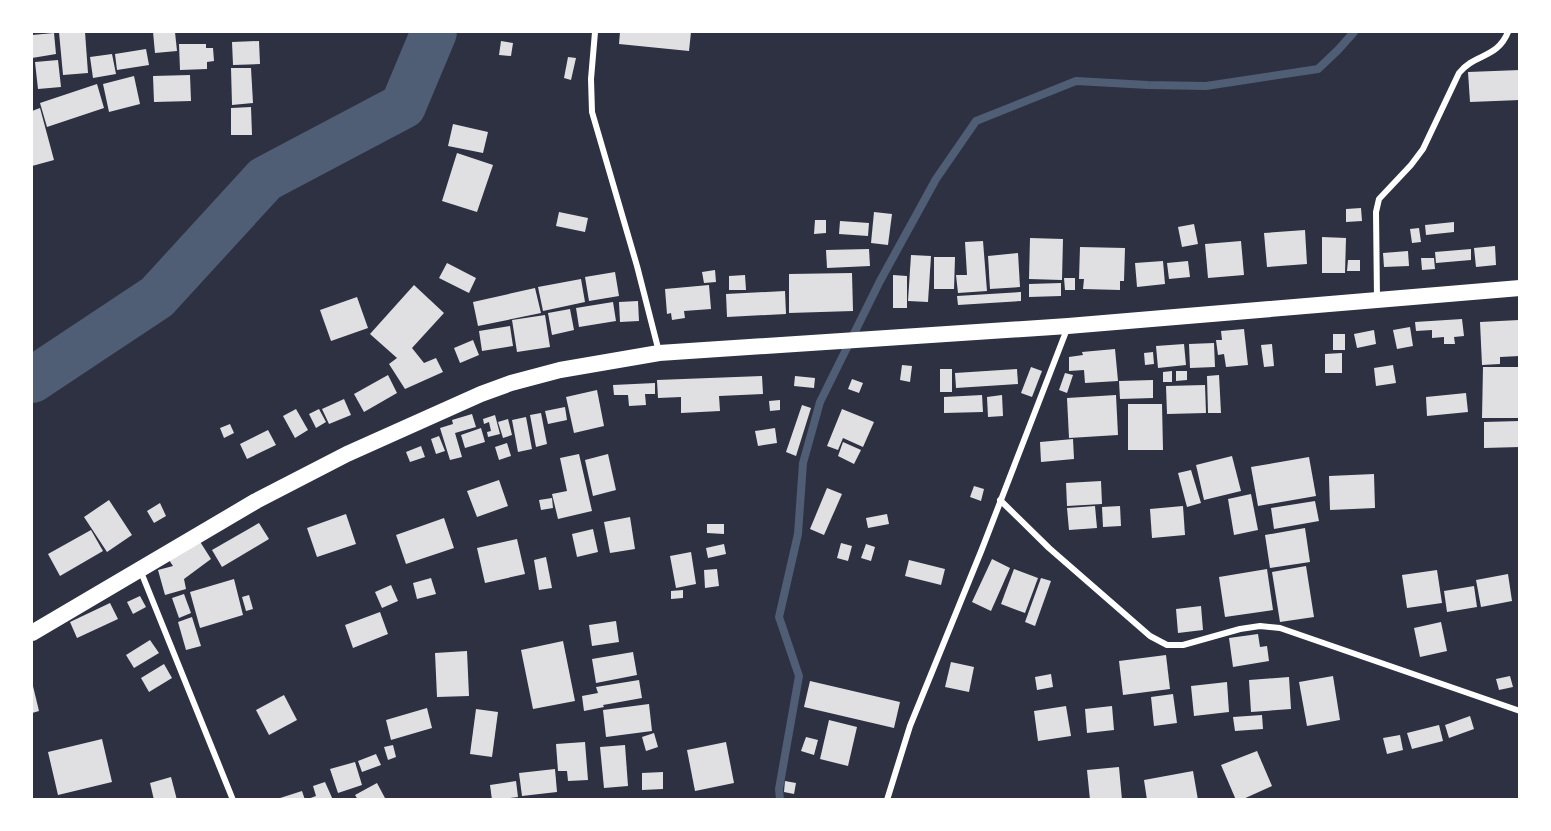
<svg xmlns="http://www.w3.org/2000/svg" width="1551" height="831" font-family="Merriweather,serif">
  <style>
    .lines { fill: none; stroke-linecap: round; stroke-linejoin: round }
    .stream { stroke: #4f5d75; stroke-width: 8 }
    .river { stroke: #4f5d75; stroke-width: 46 }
    .building { fill: #e0e0e3 }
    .minor { stroke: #fff; stroke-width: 6 }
    .trunk { stroke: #fff; stroke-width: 16 }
  </style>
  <rect width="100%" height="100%" fill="#2d3142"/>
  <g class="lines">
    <path class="stream" d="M780,800L779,789L799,676L779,617L798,534L803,463L820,402L880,281L936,179L976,121L1076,81L1148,85L1206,86L1318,69L1338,50L1354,32"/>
    <path class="river" d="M32,380L157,297L265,179L403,106L434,32"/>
  </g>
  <g class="building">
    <path d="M59,32H85L88,73L63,75Z"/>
    <path d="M153,32H175L177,51L155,53Z"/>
    <path d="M620,32H691L689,51L619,44Z"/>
    <path d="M54,33L56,54L32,58V35Z"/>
    <path d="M259,41L260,64L233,65L232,42Z"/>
    <path d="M501,41L513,43L511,56L499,55Z"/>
    <path d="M179,44H206V48H213L214,61L207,62V69L180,70Z"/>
    <path d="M146,49L149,65L117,70L115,54Z"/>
    <path d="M112,54L116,74L93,78L90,57Z"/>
    <path d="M568,57L576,58L571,80L564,78Z"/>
    <path d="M58,60L61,87L38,89L35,62Z"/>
    <path d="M231,68H251L253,103L232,105Z"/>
    <path d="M1520,70V100L1470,102L1468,72Z"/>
    <path d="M190,75L191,101L154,102L153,76Z"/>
    <path d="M134,76L140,104L109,112L103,84Z"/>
    <path d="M97,84L104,108L47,127L40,103Z"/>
    <path d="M251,107L252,135H231V108Z"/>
    <path d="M40,108L54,160L32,166V111Z"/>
    <path d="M453,124L488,132L483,153L448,146Z"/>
    <path d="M457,153L493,165L477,212L442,201Z"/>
    <path d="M1361,208L1362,221L1346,222V209Z"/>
    <path d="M559,212L588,218L585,232L556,226Z"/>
    <path d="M874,212L892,214L888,245L871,243Z"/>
    <path d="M815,220H826V233L814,234Z"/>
    <path d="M840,221L869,223L868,236L839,234Z"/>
    <path d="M1454,222V232L1426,235L1425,225Z"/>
    <path d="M1194,224L1198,244L1182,247L1178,227Z"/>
    <path d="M1419,228L1421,242L1412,243L1410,229Z"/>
    <path d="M1305,230L1307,264L1267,267L1264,233Z"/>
    <path d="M1322,237L1346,238L1345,273H1322Z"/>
    <path d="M1030,238L1063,239L1062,280L1029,279Z"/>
    <path d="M983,241L987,291L958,293L956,275H967L965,242Z"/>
    <path d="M1241,241L1244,275L1208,278L1205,244Z"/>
    <path d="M1495,246L1496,265L1476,267L1474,248Z"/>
    <path d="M1080,247L1125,248L1124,281H1120V290L1083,289L1084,279H1079Z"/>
    <path d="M869,249L870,266L827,268L826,250Z"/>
    <path d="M1471,249V260L1436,263L1435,252Z"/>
    <path d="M1408,251L1409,266L1384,267L1383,253Z"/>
    <path d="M1018,253L1020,287L990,289L988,256Z"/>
    <path d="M911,255L931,256L928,302L908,301Z"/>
    <path d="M934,257H955L954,289H934Z"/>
    <path d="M1421,258H1434L1435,269L1422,270Z"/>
    <path d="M1348,260H1360V271H1347Z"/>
    <path d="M1163,261L1165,284L1137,287L1135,263Z"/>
    <path d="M1188,261L1190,277L1169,279L1167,263Z"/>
    <path d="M447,263L476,278L469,293L439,278Z"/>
    <path d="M715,270L716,282L704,283L702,272Z"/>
    <path d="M615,272L619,296L589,301L585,277Z"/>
    <path d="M852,273L853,311L789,313V274Z"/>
    <path d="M745,275L746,290H729V276Z"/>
    <path d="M893,275L907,276V308H893Z"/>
    <path d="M1064,278H1075V290H1065Z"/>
    <path d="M581,279L585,302L543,311L538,287Z"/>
    <path d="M1061,283V296L1029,297V284Z"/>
    <path d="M414,285L444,313L412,348L424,363L436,358L443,372L405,389L389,364L397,358L370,334Z"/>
    <path d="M709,285L711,309L684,311L685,318L672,320L671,313L667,314L665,289Z"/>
    <path d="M535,288L541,313L478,326L473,302Z"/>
    <path d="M785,291L786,314L727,317L726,294Z"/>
    <path d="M1021,292V301L958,305L957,296Z"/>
    <path d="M357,297L368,328L331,341L320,310Z"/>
    <path d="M638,301L639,321L620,322L619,302Z"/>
    <path d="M613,302L616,321L579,327L576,308Z"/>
    <path d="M570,309L574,330L552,335L548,313Z"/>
    <path d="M545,315L550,347L517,352L512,320Z"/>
    <path d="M1462,319L1464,336L1454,337L1455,344H1444V337L1432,338V330L1416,331L1415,322Z"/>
    <path d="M1519,320L1520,356L1500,357V364L1482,365L1480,322Z"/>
    <path d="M510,326L513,346L482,351L479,331Z"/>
    <path d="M1410,327L1413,346L1397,349L1393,330Z"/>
    <path d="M1244,329L1248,365L1226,367L1224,354L1218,355L1216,340H1222L1221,331Z"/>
    <path d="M1374,330L1376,344L1357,348L1354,334Z"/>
    <rect x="1333" y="334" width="12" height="16"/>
    <path d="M473,340L479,355L460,363L454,348Z"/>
    <path d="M1214,343L1215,367L1190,368L1189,344Z"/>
    <path d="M1184,344L1186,365L1158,368L1156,346Z"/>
    <path d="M1272,344L1274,366L1264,367L1261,345Z"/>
    <path d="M1115,349L1118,381L1085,383L1084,370L1069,371V357L1083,355L1082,352Z"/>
    <path d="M1153,352L1154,364L1145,365L1144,353Z"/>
    <path d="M1342,353V373H1325V354Z"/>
    <path d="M902,365L912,366L910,382L900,380Z"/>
    <path d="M1393,365L1396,383L1376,386L1374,368Z"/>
    <path d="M1031,367L1042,371L1032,397L1021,393Z"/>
    <path d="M1483,367H1520V418H1482Z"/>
    <rect x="940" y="369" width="12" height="23"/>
    <path d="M1017,369L1018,384L956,388L955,373Z"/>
    <path d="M1172,371V382H1163V372Z"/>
    <path d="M1176,371H1187V380L1176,381Z"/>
    <path d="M1065,373L1073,375L1067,393L1059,390Z"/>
    <path d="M388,375L397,393L364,412L354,394Z"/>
    <path d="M1219,375L1221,413H1208L1207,376Z"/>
    <path d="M762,376L763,394L719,396L720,411L681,413V397L658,398L657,380Z"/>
    <path d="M795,376L815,378L814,388L794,386Z"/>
    <path d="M852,379L863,383L859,393L848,389Z"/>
    <path d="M1153,380V398L1120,399L1119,381Z"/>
    <path d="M655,383V394H645L646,405L629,406L628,395H614L613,385Z"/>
    <path d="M1205,385L1206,413L1167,414L1166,386Z"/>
    <path d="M597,390L604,426L574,433L566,397Z"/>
    <path d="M1466,393L1468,412L1427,416L1426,397Z"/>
    <path d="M982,395L983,412L944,413V397Z"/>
    <path d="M1002,395L1003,416L988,417L987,397Z"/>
    <path d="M1116,395L1118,435L1069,438L1067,398Z"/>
    <path d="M344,399L351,415L329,424L322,409Z"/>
    <path d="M780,400V410L770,411L769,401Z"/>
    <path d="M1128,404H1162L1163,450H1128Z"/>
    <path d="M802,405L811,408L796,456L786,452Z"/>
    <path d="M565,407L567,420L548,424L545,411Z"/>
    <path d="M296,409L308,430L295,438L283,416Z"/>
    <path d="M319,409L326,422L316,428L309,414Z"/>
    <path d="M842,409L874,422L863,447L843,438L838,450L827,446Z"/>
    <path d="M541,413L547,444L536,447L530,415Z"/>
    <path d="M472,414L476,427L455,433L462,457L450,460L440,428L453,424L452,420Z"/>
    <path d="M495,415L500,434L488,437L487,432L491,431L489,422L484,424L483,419Z"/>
    <path d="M526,417L532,449L518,452L512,420Z"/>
    <path d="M508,419L512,435L503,438L498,422Z"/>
    <path d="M1520,421V447L1484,448V422Z"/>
    <path d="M230,424L234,433L224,438L220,428Z"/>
    <path d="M481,428L485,442L465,448L461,435Z"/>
    <path d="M775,428L777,443L758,446L755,431Z"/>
    <path d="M268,430L276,445L247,459L240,444Z"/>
    <path d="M439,436L445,451L436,454L431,439Z"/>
    <path d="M1073,439L1074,459L1041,462L1040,442Z"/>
    <path d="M843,442L861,450L854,464L838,456Z"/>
    <path d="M507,443L511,456L499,460L495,447Z"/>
    <path d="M421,446L425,457L410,462L406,452Z"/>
    <path d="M579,454L592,511L558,519L552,494L567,491L560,458Z"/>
    <path d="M608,454L616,490L593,496L585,460Z"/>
    <path d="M1232,456L1241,491L1204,500L1196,465Z"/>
    <path d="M1309,457L1316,496L1258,506L1251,467Z"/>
    <path d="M1191,470L1201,503L1187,507L1178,473Z"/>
    <path d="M1374,474L1375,508L1330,510L1329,476Z"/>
    <path d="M499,480L508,506L477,517L467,491Z"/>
    <path d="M1101,481L1102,504L1067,506L1066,483Z"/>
    <path d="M974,486L984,489L981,501L970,497Z"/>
    <path d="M827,488L842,494L824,535L810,529Z"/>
    <path d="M1251,494L1258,530L1234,535L1228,499Z"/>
    <path d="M552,498L553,508L541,510L539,500Z"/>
    <path d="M109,500L132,535L107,552L84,517Z"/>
    <path d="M1315,501L1319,521L1274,529L1271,508Z"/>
    <path d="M160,503L166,516L154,523L147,511Z"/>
    <path d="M1095,506L1097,528L1069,530L1067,508Z"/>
    <path d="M1120,506L1121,526L1103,527L1102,507Z"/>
    <path d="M1183,506L1185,535L1152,538L1150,509Z"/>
    <path d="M346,514L356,544L317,557L307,528Z"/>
    <path d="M887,514L889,524L868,528L866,518Z"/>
    <path d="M630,517L635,549L610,553L604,522Z"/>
    <path d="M444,518L454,548L406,564L396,535Z"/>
    <path d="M259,523L269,539L222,567L212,550Z"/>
    <path d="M707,524H724V534L707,533Z"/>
    <path d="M1305,528L1310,562L1270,568L1265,535Z"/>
    <path d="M593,529L598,552L577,557L572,534Z"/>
    <path d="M91,530L103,551L60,576L48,554Z"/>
    <path d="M517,539L525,574L485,583L477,548Z"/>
    <path d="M199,540L211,559L184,579L186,589L165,595L158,570L173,566L169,560Z"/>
    <path d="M841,543L852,546L848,561L837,558Z"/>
    <path d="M724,544L726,554L708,558L706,548Z"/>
    <path d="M866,544L875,547L871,561L861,558Z"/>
    <path d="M691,552L696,584L676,588L670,556Z"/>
    <path d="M546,557L552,588L539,590L534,560Z"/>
    <path d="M992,559L1010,568L991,611L972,602Z"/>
    <path d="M909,560L945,569L941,585L905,576Z"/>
    <path d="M1306,566L1314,617L1280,622L1272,572Z"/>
    <path d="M717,569L719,586L705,588L704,570Z"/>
    <path d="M1014,569L1038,578L1025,613L1001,604Z"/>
    <path d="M1267,569L1273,610L1225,617L1219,577Z"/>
    <path d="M1437,570L1442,603L1407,608L1402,575Z"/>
    <path d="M1508,574L1512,601L1481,607L1476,580Z"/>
    <path d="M431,578L436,594L417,599L413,583Z"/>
    <path d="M1041,578L1051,581L1035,626L1025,622Z"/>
    <path d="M234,579L243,615L200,628L190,592Z"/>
    <path d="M391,585L398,601L382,608L375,592Z"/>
    <path d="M1474,586L1477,607L1447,612L1444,591Z"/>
    <path d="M683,590V598L671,599V591Z"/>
    <path d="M184,594L191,613L179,618L172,598Z"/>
    <path d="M249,595L253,609L246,611L242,597Z"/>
    <path d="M140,596L146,607L133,614L127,602Z"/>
    <path d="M110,603L118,619L77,638L70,622Z"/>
    <path d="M1201,606L1203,630L1178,633L1176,609Z"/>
    <path d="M380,612L388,634L353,648L345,625Z"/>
    <path d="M192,617L201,646L186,650L178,622Z"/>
    <path d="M616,621L619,642L592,646L589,625Z"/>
    <path d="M1441,622L1447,651L1420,657L1414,628Z"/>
    <path d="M1258,634L1260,647L1267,646L1269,661L1233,667L1229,638Z"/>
    <path d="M150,640L159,653L134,668L126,655Z"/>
    <path d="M563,641L575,701L533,709L521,650Z"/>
    <path d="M467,651L469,696L437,697L435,653Z"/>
    <path d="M633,652L637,675L596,683L592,659Z"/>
    <path d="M1166,655L1170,689L1123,695L1119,661Z"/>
    <path d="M951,662L974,667L969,692L945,687Z"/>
    <path d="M164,664L172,678L149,692L141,678Z"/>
    <path d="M1051,674L1053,687L1037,690L1035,677Z"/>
    <path d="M1333,676L1340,720L1307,726L1299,682Z"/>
    <path d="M1510,676L1513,687L1499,690L1496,679Z"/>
    <path d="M1289,677L1291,709L1251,712L1249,680Z"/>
    <path d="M639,680L642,698L603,705L604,707L584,711L582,696L598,693L596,687Z"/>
    <path d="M810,681L900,702L894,728L804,707Z"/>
    <path d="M32,682L39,711L32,713Z"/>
    <path d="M1227,682L1229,712L1194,716L1191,686Z"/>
    <path d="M1173,694L1177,723L1154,726L1151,697Z"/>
    <path d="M284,695L297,720L269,735L256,710Z"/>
    <path d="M649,704L652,731L606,737L603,710Z"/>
    <path d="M1066,706L1071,736L1038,741L1034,711Z"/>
    <path d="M1112,706L1114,730L1087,733L1085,709Z"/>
    <path d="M427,708L432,728L391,740L386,720Z"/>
    <path d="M476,709L498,712L492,757L470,754Z"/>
    <path d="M1262,715L1263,729L1235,731L1233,717Z"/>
    <path d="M1470,716L1474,729L1449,738L1445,725Z"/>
    <path d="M829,720L857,727L848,766L820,759Z"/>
    <path d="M1439,725L1443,741L1412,749L1407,733Z"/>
    <path d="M654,733L658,747L646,751L642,737Z"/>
    <path d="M1400,735L1403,750L1387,754L1383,738Z"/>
    <path d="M806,737L818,740L814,755L801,751Z"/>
    <path d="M102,739L112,782L58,795L48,752Z"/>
    <path d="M585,742L588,780L568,781L567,771H558L556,744Z"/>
    <path d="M726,742L734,783L695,791L687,750Z"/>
    <path d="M393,745L396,757L388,760L384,747Z"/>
    <path d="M625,745L628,786L604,788L600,747Z"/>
    <path d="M1257,751L1272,786L1241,800H1236L1221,765Z"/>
    <path d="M376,754L381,765L362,772L358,761Z"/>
    <path d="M355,762L362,785L338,793L330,769Z"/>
    <path d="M1119,767L1122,800H1090L1087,770Z"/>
    <path d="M555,769L557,792L522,796L519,773Z"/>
    <path d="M1193,771L1198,800H1147L1144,780Z"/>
    <path d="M663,772V789L642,790V773Z"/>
    <path d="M171,777L177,800H154L150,783Z"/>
    <path d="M516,781L518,797L492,800L490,785Z"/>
    <path d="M785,781L796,783L794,794L784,792Z"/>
    <path d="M325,782L333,800H305L316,796L313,786Z"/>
    <path d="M377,783L386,800H358L355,795Z"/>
    <path d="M302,791L305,800H277V799Z"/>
  </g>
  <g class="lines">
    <g class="minor">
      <path d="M595,32L591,79L592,112L637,266L659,352"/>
      <path d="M1377,298L1376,212L1379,199L1411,165L1423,149L1459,73C1475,53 1497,59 1508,32"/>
      <path d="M1000,500L1049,548L1150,636L1167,645H1183L1240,629L1260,626L1280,628L1520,711"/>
      <path d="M141,572L233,800"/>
      <path d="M887,800L910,726L982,549L1067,329"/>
    </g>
    <path class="trunk" d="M32,633L256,501L347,454L481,394L511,383L560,370L659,353L1068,326L1520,288"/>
  </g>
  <rect width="1551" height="831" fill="none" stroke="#ffffff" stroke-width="66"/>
</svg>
